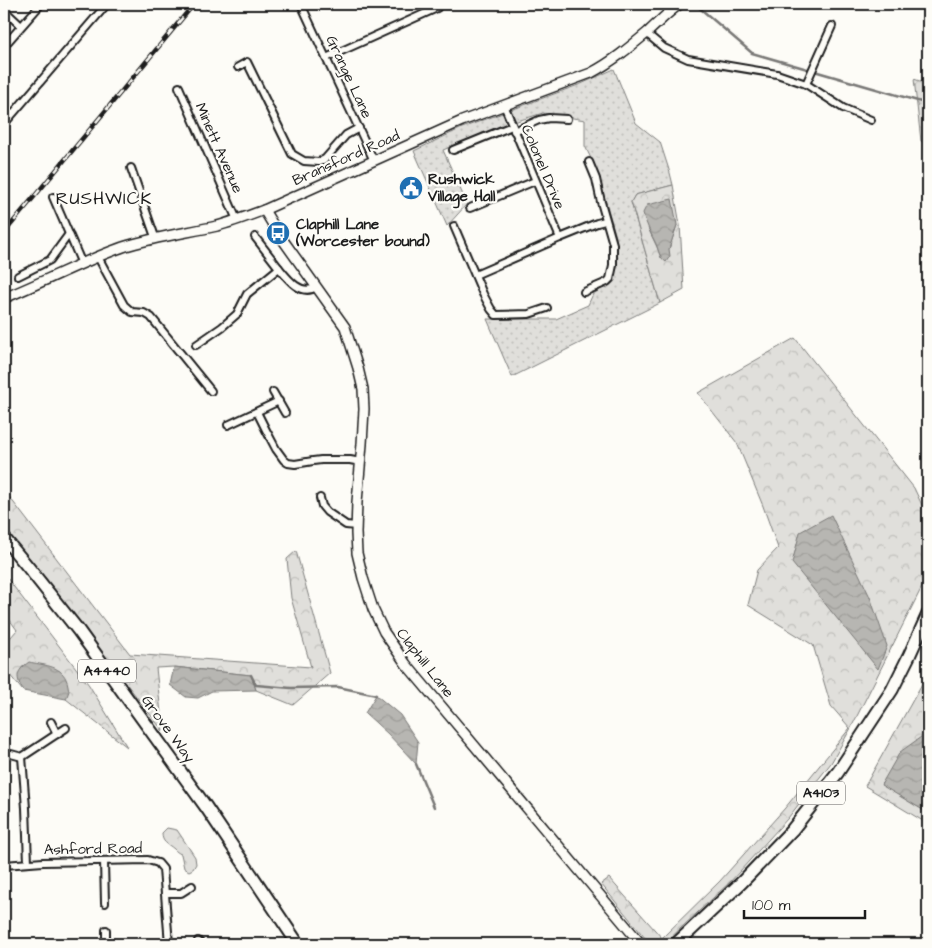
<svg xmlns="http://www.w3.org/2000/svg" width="932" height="948" font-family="'Architects Daughter',sans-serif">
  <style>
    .grass { fill: url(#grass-dots); stroke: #7e7e7c }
    .forest { fill: url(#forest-crowns); stroke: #7e7e7c; fill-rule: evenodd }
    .water { fill: url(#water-waves); stroke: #797876 }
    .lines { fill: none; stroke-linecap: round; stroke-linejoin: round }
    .stream { stroke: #797876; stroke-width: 2.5 }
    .street-casing { stroke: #1c1c1c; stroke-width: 10 }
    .secondary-casing { stroke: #1c1c1c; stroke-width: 12 }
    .highway-casing { stroke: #1c1c1c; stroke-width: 15 }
    .street { stroke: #fdfcf7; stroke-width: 6 }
    .secondary { stroke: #fdfcf7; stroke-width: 9 }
    .highway { stroke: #fdfcf7; stroke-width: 11 }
    .rail-casing { stroke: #1c1c1c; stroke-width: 4.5 }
    .rail { stroke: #fdfcf7; stroke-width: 2.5; stroke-dasharray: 8; stroke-linecap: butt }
    .labels { text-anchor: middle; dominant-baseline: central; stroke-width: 4.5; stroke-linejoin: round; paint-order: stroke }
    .shield { fill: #fdfcf7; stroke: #605f5e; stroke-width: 1 }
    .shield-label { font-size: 14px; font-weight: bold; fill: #1c1c1c }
    .street-label { font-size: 15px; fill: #1c1c1c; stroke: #fdfcf7 }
    .poi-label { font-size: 15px; font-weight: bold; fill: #1c1c1c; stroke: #fdfcf7; text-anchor: start }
    .quarter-label { font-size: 18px; letter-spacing: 1px; fill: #1c1c1c; stroke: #fdfcf7 }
  </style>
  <defs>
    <pattern id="grass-dots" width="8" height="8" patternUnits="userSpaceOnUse" patternTransform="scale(1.25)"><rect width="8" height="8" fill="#e0dfdb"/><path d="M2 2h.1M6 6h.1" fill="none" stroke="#c0bfbb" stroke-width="1.8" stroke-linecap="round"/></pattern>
    <pattern id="forest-crowns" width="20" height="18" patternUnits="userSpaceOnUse" patternTransform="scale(1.25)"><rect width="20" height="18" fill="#e0dfdb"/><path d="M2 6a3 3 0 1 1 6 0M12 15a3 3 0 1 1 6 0" fill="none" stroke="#c0bfbb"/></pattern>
    <pattern id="water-waves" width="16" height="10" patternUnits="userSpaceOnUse" patternTransform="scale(1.25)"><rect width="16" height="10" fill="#b7b6b2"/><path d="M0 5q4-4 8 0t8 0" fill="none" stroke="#9d9c98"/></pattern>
  </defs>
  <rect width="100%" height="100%" fill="#fdfcf7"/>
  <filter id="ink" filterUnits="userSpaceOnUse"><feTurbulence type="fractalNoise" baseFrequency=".02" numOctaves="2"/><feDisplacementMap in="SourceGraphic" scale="10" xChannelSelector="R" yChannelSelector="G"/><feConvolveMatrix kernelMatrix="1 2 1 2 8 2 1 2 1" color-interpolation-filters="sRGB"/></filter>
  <g filter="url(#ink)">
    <path class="grass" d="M614,69L636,123L660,142L670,173L673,185L635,195L631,202L660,303L512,377L487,319H556L588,305L593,294L615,281L616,237L597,171L585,146V120L543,113L504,125L443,150L467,204L447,226L414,151L462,128L581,84Z"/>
    <g class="forest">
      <path d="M914,79L928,84V144L921,141Z"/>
      <path d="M673,185L680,225L684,290L660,303L631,202L635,195ZM677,225L669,249L661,258L657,247L648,228Z"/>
      <path d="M795,338L914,488L928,518V575L851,728L831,763L788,818L730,882L664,944H650L601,884L609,878L662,938L720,881L785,808L850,728L831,706L813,645L748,605L757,570L778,548L763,506L737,443L698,393Z"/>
      <path d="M4,490L130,654L311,667L291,598L287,559L296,551L330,673L293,705L256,690L251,675L174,667L156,668L163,731L91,638L4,530Z"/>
      <path d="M4,574L89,685L127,747L66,699L60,671L22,667L23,691L4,668V645L17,630L4,612Z"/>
      <path d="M928,673V737L881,784L928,813V824L865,786Z"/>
      <path d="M167,828L177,830L195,857L196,864L193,869L189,871L184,868L181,854C178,853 176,851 174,849C167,843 162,843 162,833Z"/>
    </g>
    <g class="water">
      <path d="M672,199L677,225L669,249L670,256L666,262C659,257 659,251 656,244C651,234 646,224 643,213L647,205Z"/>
      <path d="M831,515L870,597L887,646L878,669L792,563L800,532Z"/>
      <path d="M29,662C42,665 60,665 66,679C68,683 68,687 69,691L66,699L23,691C16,677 15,672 29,662Z"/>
      <path d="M174,667L251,675L256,690L212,691L198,698L186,697L170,685Z"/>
      <path d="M376,695L400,715L418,742L416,764L388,734L365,713Z"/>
      <path d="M928,732V813L881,785L900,752Z"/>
    </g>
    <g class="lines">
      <g class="stream">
        <path d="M695,4L752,53L928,104"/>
        <path d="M251,675L256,685L291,688L338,687L376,695"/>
        <path d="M416,764L434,807"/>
      </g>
      <g class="street-casing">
        <g id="street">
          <path d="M301,4L326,58L374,161"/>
          <path d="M4,10L21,26"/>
          <path d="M646,33L664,48L688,59L777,74L806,84L843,108L871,120"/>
          <path d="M4,46L41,4"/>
          <path d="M326,58L437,8"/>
          <path d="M238,67L247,62L292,154L304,161L319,162L325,159L346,135L359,128"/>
          <path d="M806,84L832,26"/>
          <path d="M179,87L237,220"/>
          <path d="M504,105L560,238"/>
          <path d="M4,124L107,4"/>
          <path d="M514,131L539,120L549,118L567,119"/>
          <path d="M453,150L512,126"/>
          <path d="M131,168L155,237"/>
          <path d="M53,197L82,264"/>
          <path d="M470,208L535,181"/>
          <path d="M454,226L483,294L491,309L496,315L529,314L547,308"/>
          <path d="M255,237L279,268"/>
          <path d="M98,257L124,305L132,312L144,313L151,317L211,391"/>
          <path d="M475,275L560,238L597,223L605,221"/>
          <path d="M18,276L50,260L69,234"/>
          <path d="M584,292L607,282L610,279L613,265V244L601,202L596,179L589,162"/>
          <path d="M196,345L222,327L237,314L247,294L279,268C287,278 301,297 316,287"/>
          <path d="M273,392L285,413"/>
          <path d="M257,412L266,430L276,449L284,460L288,463L295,464L313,461L321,460H350L361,462"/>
          <path d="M228,425L279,401"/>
          <path d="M320,498L322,506L327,512L346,525L356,526"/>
          <path d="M51,722L57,734"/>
          <path d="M4,754H11L22,757"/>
          <path d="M22,757L26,808L28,863"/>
          <path d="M22,757L66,728"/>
          <path d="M104,861L105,903"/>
          <path d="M4,865L43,862L148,860L158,863L163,869L169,944"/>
          <path d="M165,893H181L192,886"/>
          <path d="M198,941L201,944"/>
          <path d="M106,944V930"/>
        </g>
      </g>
      <g class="secondary-casing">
        <g id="secondary">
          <path d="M264,210L278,233L345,327L358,368L363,389L364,409L362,444L357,502L356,533L357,553L363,578L373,609L384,632L406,664L641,944"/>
          <path d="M4,298C44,282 83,261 123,247C154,237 185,233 217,226C233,222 248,216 264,210L462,121L591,73C612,62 630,47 648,32C658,23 668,12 680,4"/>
        </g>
      </g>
      <g class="highway-casing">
        <g id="highway">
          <path d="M4,538L28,567L78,630L206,807L298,944"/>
          <path d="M676,944L742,882L792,830L838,772L892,690L909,656L928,614"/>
        </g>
      </g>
      <use href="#street" class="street"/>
      <use href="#secondary" class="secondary"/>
      <use href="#highway" class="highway"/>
      <g class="rail-casing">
        <path id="rail" d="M4,233L194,4"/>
      </g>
      <use href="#rail" class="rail"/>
    </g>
  </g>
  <defs>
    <g id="civic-disc" transform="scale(1.25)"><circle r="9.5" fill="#1f6fb2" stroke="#fdfcf7"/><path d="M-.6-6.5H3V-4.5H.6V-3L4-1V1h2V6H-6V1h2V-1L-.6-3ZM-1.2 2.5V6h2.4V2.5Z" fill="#fff"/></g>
    <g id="bus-disc" transform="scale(1.25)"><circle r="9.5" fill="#1f6fb2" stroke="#fdfcf7"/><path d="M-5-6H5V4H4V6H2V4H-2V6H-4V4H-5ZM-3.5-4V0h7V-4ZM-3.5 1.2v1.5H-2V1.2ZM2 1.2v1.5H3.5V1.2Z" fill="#fff"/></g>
  </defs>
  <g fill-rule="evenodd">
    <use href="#civic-disc" x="411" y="188"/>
    <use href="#bus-disc" x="278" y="233"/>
  </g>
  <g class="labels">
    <g class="shield">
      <rect x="78" y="659.5" width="58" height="23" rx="4"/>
      <rect x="797" y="781.5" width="48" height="23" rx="4"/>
    </g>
    <g class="shield-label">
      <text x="107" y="671">A4440</text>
      <text x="821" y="793">A4103</text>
    </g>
    <g class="street-label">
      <text transform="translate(349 77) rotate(65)">Grange Lane</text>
      <text transform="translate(219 148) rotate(66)">Minett Avenue</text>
      <text transform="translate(346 158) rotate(-24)">Bransford Road</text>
      <text transform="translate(543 167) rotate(67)">Colonel Drive</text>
      <text transform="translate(425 663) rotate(52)">Claphill Lane</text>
      <text transform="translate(168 729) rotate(54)">Grove Way</text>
      <text transform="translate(93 849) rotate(-1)">Ashford Road</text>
    </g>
    <g class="poi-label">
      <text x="428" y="179">Rushwick<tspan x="428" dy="17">Village Hall</tspan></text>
      <text x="296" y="224">Claphill Lane<tspan x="296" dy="17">(Worcester bound)</tspan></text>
    </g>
    <g class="quarter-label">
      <text x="104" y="198">RUSHWICK</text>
    </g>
  </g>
  <rect width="932" height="948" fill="none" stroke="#fdfcf7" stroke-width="20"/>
  <rect x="10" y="10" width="912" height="928" fill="none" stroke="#1c1c1c" stroke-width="2" filter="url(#ink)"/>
  <path d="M744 910v8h121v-8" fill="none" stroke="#1c1c1c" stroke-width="2.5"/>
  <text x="752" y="910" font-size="15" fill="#1c1c1c" stroke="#fdfcf7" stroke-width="4" paint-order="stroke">100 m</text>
</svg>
